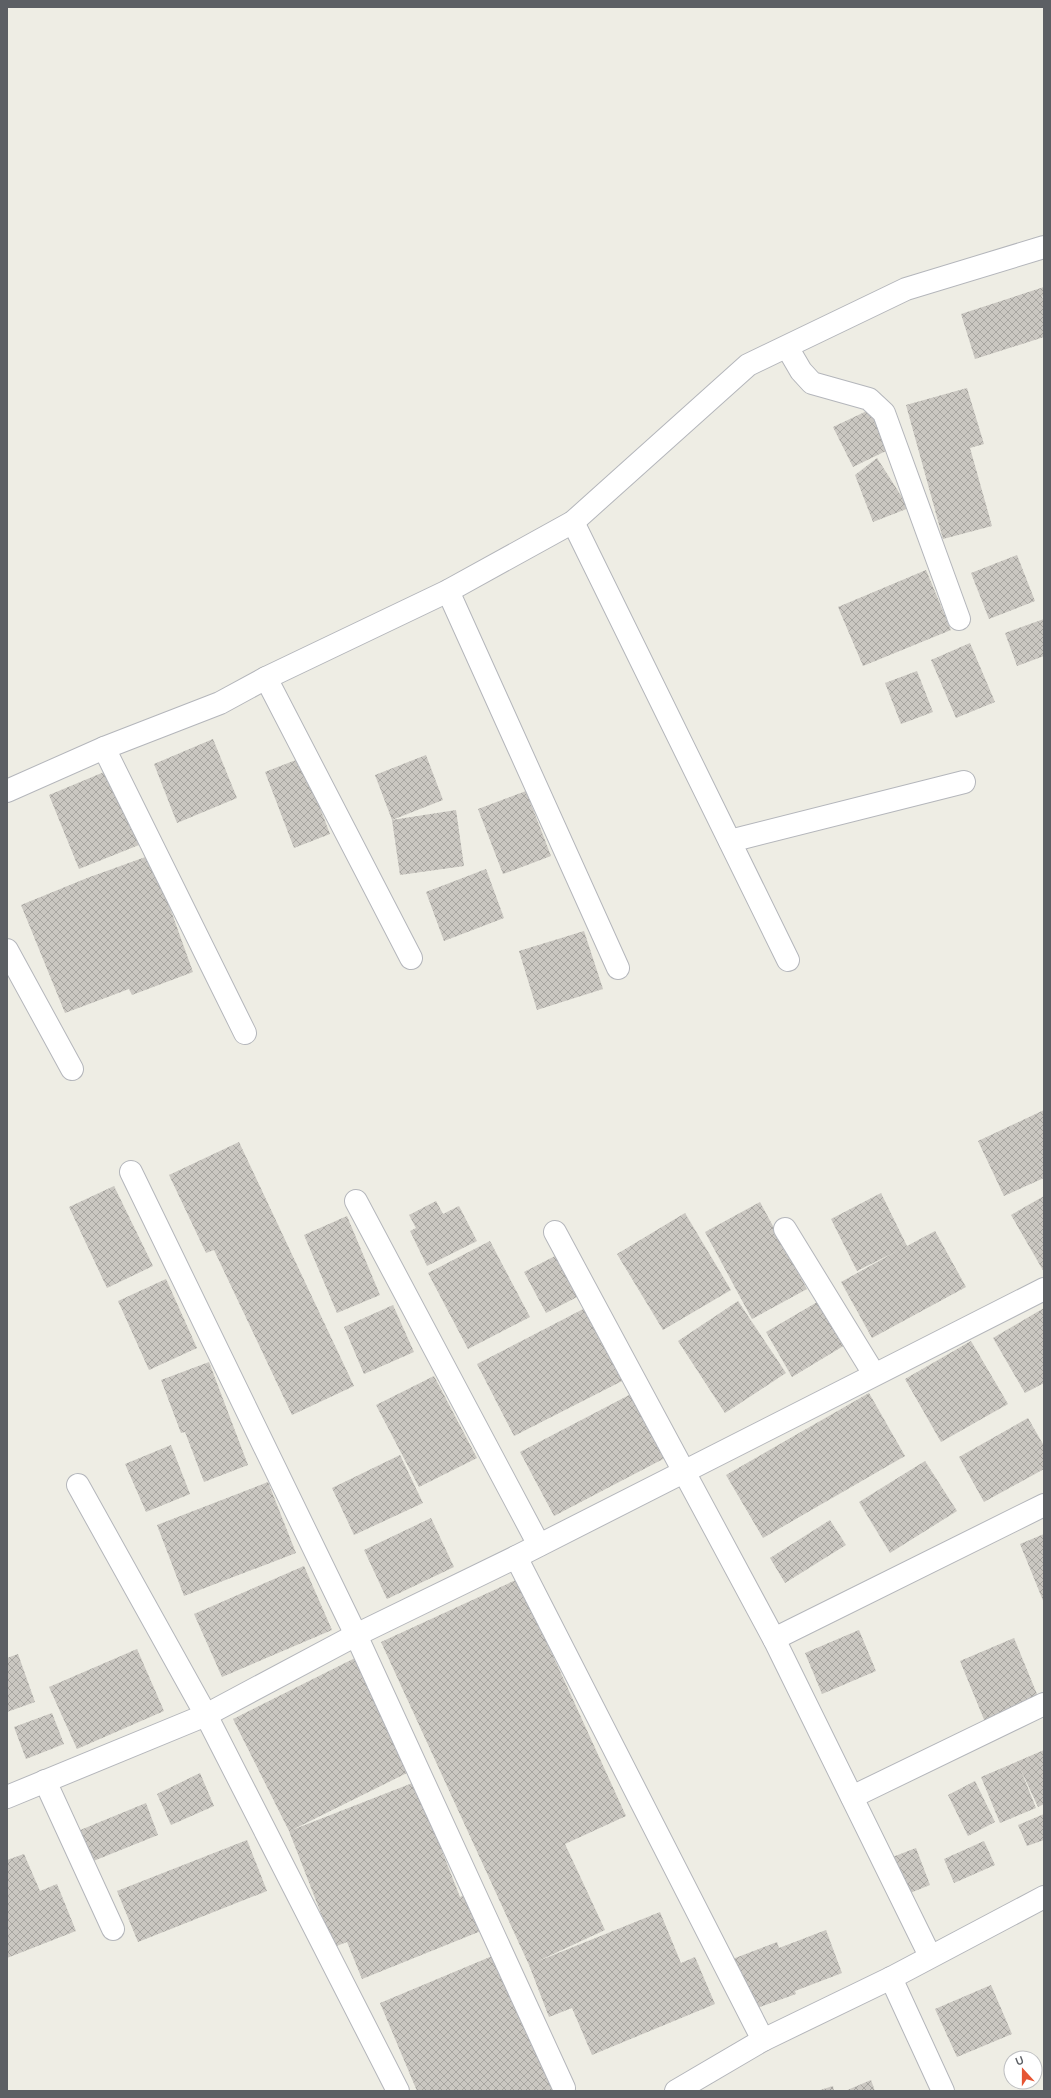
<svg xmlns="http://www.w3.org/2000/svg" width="1051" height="2098" font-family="Cabin,sans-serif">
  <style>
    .building { fill: url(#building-cross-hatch) }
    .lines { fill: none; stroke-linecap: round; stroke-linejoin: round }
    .minor-casing { stroke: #b4b6bb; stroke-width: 24 }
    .minor { stroke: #fff; stroke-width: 22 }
  </style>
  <defs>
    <pattern id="building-cross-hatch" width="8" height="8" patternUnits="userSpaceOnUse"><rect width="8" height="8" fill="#cac7c1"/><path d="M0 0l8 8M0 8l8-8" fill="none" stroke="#a7a5a0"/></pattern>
  </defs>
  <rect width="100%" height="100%" fill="#eeede4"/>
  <g class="building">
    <path d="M1044,287V300L1041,293L1044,303V337L975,359L961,314Z"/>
    <path d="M967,388L984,444L970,448L992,526L943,539L906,405Z"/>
    <path d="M871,409L890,449L853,467L833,427Z"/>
    <path d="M877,458L909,508L873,522L855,475Z"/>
    <path d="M1017,555L1035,601L989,619L971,573Z"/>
    <path d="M926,570L951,630L863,666L838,607Z"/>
    <path d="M1044,619V656L1017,666L1005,633Z"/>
    <path d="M970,643L995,702L956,718L931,660Z"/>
    <path d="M917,671L933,712L901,724L885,683Z"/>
    <path d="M213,739L237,798L177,823L154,764Z"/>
    <path d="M426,755L443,800L392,820L375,775Z"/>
    <path d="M301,758L330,834L294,848L265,772Z"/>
    <path d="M109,770L139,845L79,869L49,795Z"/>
    <path d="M526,791L551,856L503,874L478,809Z"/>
    <path d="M456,810L464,866L400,875L392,820Z"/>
    <path d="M151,855L193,972L132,995L129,989L65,1013L21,905L87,878Z"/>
    <path d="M486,869L504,918L444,941L426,892Z"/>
    <path d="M584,931L603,989L537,1010L519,951Z"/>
    <path d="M1044,1110V1178L1004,1196L978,1141Z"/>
    <path d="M239,1142L354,1386L292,1415L214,1250L206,1253L169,1175Z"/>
    <path d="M114,1186L153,1266L107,1288L69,1207Z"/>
    <path d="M881,1193L907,1246L935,1231L966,1287L872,1338L841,1282L897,1251L857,1271L831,1219Z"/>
    <path d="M1044,1196V1272L1011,1215Z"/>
    <path d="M436,1201L443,1214L459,1206L477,1241L427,1266L410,1231L416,1228L409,1215Z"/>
    <path d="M760,1202L807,1289L752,1319L705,1232Z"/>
    <path d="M685,1213L731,1290L663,1330L617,1254Z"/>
    <path d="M347,1216L380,1295L337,1313L304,1235Z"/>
    <path d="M490,1241L530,1317L468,1349L428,1273Z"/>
    <path d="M557,1255L579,1296L546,1313L524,1272Z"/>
    <path d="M166,1279L197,1348L149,1370L118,1301Z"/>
    <path d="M738,1301L786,1373L725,1413L678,1341Z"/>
    <path d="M819,1301L845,1345L792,1377L766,1332Z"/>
    <path d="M393,1305L414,1352L364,1374L344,1327Z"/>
    <path d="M589,1306L626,1379L514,1436L477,1364Z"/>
    <path d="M1044,1308V1383L1025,1393L993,1338Z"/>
    <path d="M971,1341L1008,1404L941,1442L905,1379Z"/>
    <path d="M209,1362L248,1465L204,1482L185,1432L181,1433L161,1380Z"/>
    <path d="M434,1376L477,1458L419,1487L376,1405Z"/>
    <path d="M633,1393L667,1457L554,1516L520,1452Z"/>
    <path d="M869,1393L905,1456L763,1538L726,1475Z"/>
    <path d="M1028,1418L1044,1446V1469L984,1502L959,1457Z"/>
    <path d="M171,1445L190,1494L146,1512L125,1464Z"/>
    <path d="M400,1455L423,1503L354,1535L332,1488Z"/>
    <path d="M925,1461L957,1511L890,1553L859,1502Z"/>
    <path d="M268,1482L296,1553L184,1596L157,1525Z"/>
    <path d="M431,1518L454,1567L387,1599L364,1550Z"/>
    <path d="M830,1520L846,1545L785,1583L770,1558Z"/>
    <path d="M1044,1534V1603L1020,1544Z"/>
    <path d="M304,1566L332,1630L222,1677L194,1614Z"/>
    <path d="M518,1579L626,1816L565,1844L605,1930L536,1962L660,1912L681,1963L695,1957L715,2004L592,2055L572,2008L549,2017L529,1965L381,1642Z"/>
    <path d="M859,1630L876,1671L822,1694L805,1653Z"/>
    <path d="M1014,1638L1039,1699L985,1722L960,1661Z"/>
    <path d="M137,1649L164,1711L77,1749L49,1687Z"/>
    <path d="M18,1654L35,1702L7,1712V1658Z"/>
    <path d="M359,1656L415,1769L292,1830L415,1782L460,1897L466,1894L481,1931L362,1979L347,1942L334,1947L289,1831L233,1719Z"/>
    <path d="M52,1713L64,1744L26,1759L14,1727Z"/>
    <path d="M1044,1750V1804L1038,1807L1020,1768L1036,1808L1000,1823L981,1777Z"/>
    <path d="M200,1773L214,1806L171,1825L157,1794Z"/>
    <path d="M975,1781L995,1822L968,1836L948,1795Z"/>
    <path d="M146,1803L158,1835L86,1864L73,1833Z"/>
    <path d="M1044,1814V1840L1027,1846L1018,1825Z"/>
    <path d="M247,1840L267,1891L138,1942L117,1891Z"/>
    <path d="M984,1841L995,1865L954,1883L944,1859Z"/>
    <path d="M916,1848L930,1885L905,1895L890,1858Z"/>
    <path d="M24,1854L40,1891L57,1884L76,1931L7,1958V1860Z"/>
    <path d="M826,1930L842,1973L795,1991L796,1994L749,2011L730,1960L777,1942L779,1948Z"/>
    <path d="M497,1954L554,2091H417L380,2003Z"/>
    <path d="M991,1985L1012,2034L957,2057L935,2009Z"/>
    <path d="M871,2080L875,2091H845Z"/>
    <path d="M833,2086L834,2091H817Z"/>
  </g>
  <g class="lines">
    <g class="minor-casing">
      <g id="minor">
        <path d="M787,347L801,371L812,383L869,399L884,413L959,619"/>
        <path d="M573,522L788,960"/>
        <path d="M448,591L618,968"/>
        <path d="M266,678L411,958"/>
        <path d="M104,748L245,1033"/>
        <path d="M7,791L104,748L220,703L266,678L448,591L573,522L748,365L906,289L1044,247"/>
        <path d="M730,841L964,782"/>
        <path d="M7,950L72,1069"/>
        <path d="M131,1172L356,1635L564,2088"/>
        <path d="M356,1201L539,1545"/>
        <path d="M785,1229L874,1374"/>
        <path d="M555,1232L774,1639L930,1956"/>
        <path d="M78,1485L206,1715L398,2091"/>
        <path d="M516,1557L763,2040"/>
        <path d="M774,1639L1044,1505"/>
        <path d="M45,1781L113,1929"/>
        <path d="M7,1797L206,1715L356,1635L516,1557L1044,1289"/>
        <path d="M852,1797L1044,1704"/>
        <path d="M891,1978L943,2091"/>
        <path d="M676,2091L763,2040L891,1978L1044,1897"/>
      </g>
    </g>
    <use href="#minor" class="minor"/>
  </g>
  <rect width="1051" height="2098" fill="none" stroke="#5c5f64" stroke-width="16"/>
  <g transform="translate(1023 2070) rotate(339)"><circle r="19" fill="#ffffff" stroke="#bebfc1"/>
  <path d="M0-3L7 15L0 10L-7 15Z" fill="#e65533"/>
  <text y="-6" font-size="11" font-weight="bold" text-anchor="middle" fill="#5c5f64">U</text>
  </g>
</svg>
